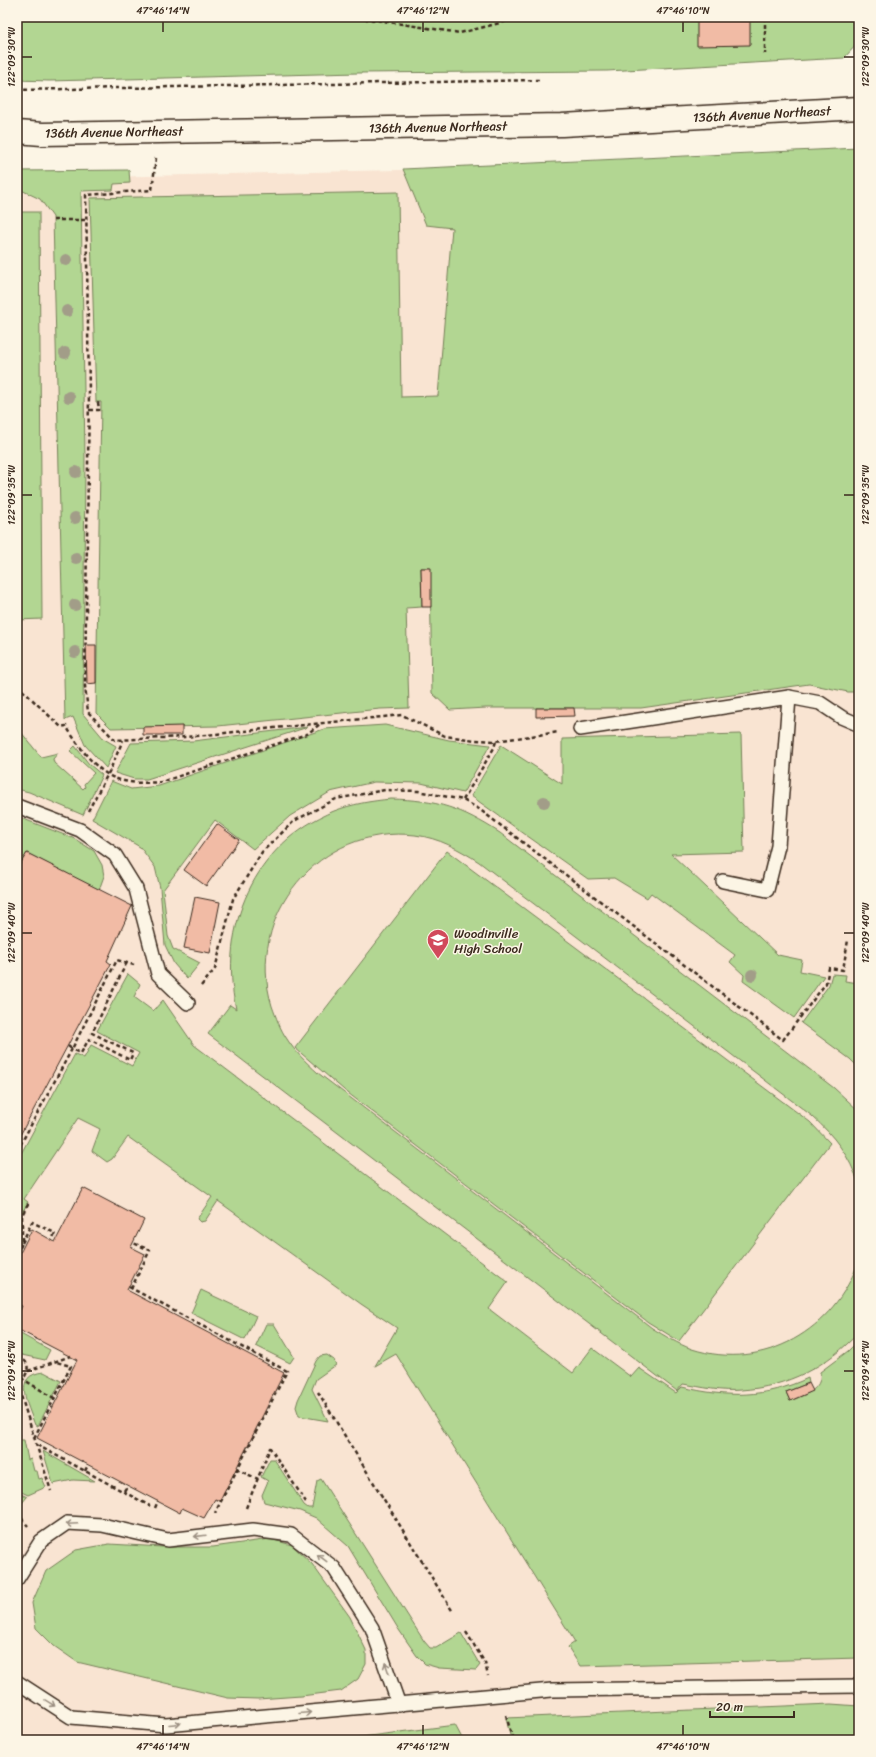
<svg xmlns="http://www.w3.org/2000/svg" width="876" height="1757" font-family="Sriracha,sans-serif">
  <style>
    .built { fill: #f9e4d2 }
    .green { fill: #b2d692; stroke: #768058 }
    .building { fill: #f1bba5; stroke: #3b2a1e }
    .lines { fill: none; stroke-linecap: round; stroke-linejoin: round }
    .service-casing { stroke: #3b2a1e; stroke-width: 16 }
    .tertiary-casing { stroke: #3b2a1e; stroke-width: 25 }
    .path { stroke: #3b2a1e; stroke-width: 2.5; stroke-dasharray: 4 3; stroke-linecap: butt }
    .service { stroke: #fcf5e5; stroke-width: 13 }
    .tertiary { stroke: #fcf5e5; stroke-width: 22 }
    .tree { fill: #a29d88 }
    .oneway { stroke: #9c9082 }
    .ticks { fill: none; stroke: #3b2a1e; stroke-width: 1.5 }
    .labels { text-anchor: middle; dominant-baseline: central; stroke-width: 3; stroke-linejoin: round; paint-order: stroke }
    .street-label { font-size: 13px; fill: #3b2a1e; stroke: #fcf5e5 }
    .poi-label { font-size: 13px; fill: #3b2a1e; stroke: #fcf5e5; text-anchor: start }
    .neatline { fill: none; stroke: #3b2a1e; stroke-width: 1.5 }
    .ticks-label { font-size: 10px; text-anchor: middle; fill: #3b2a1e }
  </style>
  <rect width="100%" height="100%" fill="#fcf5e5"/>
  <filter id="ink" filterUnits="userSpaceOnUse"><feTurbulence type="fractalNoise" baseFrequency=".025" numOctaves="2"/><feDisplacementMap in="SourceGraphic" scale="8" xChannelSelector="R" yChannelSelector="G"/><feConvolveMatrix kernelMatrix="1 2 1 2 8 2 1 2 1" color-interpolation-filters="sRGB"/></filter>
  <g filter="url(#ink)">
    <path class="built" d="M859,159V1740H17V179Z"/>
    <g class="green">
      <path d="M17,17H859V42L844,58L607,71L358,73L49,81L17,80Z"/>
      <path d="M859,148V692H848L809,684L641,708H486L450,710L432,693L430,568H421L422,607L406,608L409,708L380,709L218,726L111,728L96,713L101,402H96L90,198L398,192L401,397L438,396L452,228L426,225L403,169Z"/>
      <path d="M129,170L130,183L114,184L113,190L81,191L85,457L83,714L104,739L116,746L106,768L85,745L73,717L65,720L53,217L40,199L17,188V171Z"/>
      <path d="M17,212H39L42,619L17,620Z"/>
      <path d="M385,725L449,740L490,745L463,793L421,783L374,782L330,792L290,816L253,849L215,820L163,890L168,936L173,949L200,963L187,979L174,964L165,945L160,888L155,867L140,847L92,819L111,781L131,789L159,786L324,729Z"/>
      <path d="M17,727L41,757L58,753L53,759L54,763L83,789L85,787L84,784L94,773L70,751L75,746L89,764L102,775L83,815L29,792L17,789Z"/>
      <path d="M308,727L147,779H134L115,773L131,743L193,741Z"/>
      <path d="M741,734L744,852L671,854L778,955L802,960L800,971L824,976L794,1018L743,981L744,975L730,962L735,955L651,893L647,898L614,878L588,879L471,796L501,745L562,784V739Z"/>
      <path d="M391,799C438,800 461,808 500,833L834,1088L859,1111V1185C850,1156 834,1136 812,1116L479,862C459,849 439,838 415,835C320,824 244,915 272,1006C276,1017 280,1029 287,1039C295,1052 306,1062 318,1073L652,1328C665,1336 678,1344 692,1349C764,1372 835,1330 859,1260V1332C828,1366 787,1387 741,1390C721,1392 702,1387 683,1384L677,1391L208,1034L230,1005L236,1009C218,928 254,843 334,811C352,804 371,801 391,799Z"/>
      <path d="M21,818L75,839L94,851L102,865L104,876L99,890L27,853L17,869V826Z"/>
      <path d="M447,851L810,1122L830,1143L679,1341L648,1322L344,1090L295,1048Z"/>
      <path d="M128,974L140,984L134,997L153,1011L163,1000L194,1045L508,1282L489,1309L573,1373L592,1348L631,1377L639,1368L676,1393L682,1387C728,1398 765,1398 808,1378L809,1383L786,1392L790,1401C804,1395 823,1390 820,1372L848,1351L855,1344L859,1347V1658L580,1666L568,1647L575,1642L396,1354L375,1366L397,1328L361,1304L218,1201L205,1221L200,1222L197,1219L212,1197L128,1137L112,1159L107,1162L92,1151L100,1129L78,1118L24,1199L28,1202L21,1215L20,1243L17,1250V1161L75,1054L84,1058L91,1045L132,1066L139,1053L97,1031Z"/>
      <path d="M832,974L846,975L845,981L859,983V1068L850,1059L801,1023L829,985Z"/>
      <path d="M201,1290L256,1316L245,1340L191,1313Z"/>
      <path d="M266,1324H274L294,1357L290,1363L256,1346Z"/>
      <path d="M17,1332L50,1350L45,1360L17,1354Z"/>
      <path d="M327,1355L334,1360L336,1365L316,1379L312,1389L328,1421L299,1416L296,1407L298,1400L316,1361L320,1356Z"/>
      <path d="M44,1372L61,1381L38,1426L35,1425C28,1405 11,1375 44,1372Z"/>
      <path d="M17,1428L21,1440H24L28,1460L31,1459L34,1471H37L39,1479L42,1478L46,1487L28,1495L17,1490Z"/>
      <path d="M43,1451L95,1481L73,1480L53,1484Z"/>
      <path d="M270,1459H274L304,1505L308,1508H312L317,1481L321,1479L424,1641L430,1648H436L461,1633L480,1665L476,1670L439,1668L425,1664L417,1656L399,1630L348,1546L316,1518L300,1511L264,1502L262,1495L268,1481L261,1477Z"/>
      <path d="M17,1492L27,1497L22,1503L17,1500Z"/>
      <path d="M270,1539L292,1545L312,1564L350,1617L366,1650V1664L358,1679L341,1691L301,1696L258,1699L228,1698L77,1662L54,1646L36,1628L32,1603L46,1571L76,1550L109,1544L163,1547H213Z"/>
      <path d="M831,1704L859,1706V1740H511L506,1718Z"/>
      <path d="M455,1725L463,1740H338Z"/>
    </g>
    <g class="building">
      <path d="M697,17H750V45L697,46Z"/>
      <path d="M421,568H431V607H422Z"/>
      <path d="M86,645H96V683L87,684Z"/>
      <path d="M536,708H574L575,716L536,717Z"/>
      <path d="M182,726V735H143V727Z"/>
      <path d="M217,824L239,840L206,886L184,870Z"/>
      <path d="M27,853L132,906L107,961L111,964L17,1141V869Z"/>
      <path d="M195,897L220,902L210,953L184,948Z"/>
      <path d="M83,1188L144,1220L131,1247L145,1254L127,1290L284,1373L220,1501L215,1499L204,1518L182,1508L180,1513L37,1438L77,1360L17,1329V1317L22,1306L17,1304V1259L32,1229L55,1242Z"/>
      <path d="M809,1383L813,1391L790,1401L786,1392Z"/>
    </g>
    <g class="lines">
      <g class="service-casing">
        <g id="service">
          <path d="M580,729L789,697L820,703L841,717L855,723"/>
          <path d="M17,806L80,830L115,855L136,889L158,974L188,1003"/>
          <path d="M723,881L767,890L778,846L789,697"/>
          <path d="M17,1579L41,1541L67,1523L102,1525L168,1540L253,1530L291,1535L334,1568L372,1628L399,1705"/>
          <path d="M17,1682L71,1717L166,1725L552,1690L859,1686"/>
        </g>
      </g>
      <g class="tertiary-casing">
        <path id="tertiary" d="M17,132L42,134L562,125L859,108"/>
      </g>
      <g class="path">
        <path d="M343,17L376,20L460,33L512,20L515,17"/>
        <path d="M765,17V54"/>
        <path d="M17,90L539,80"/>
        <path d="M156,158L152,190L86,195L89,393L85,686L88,712L115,740L186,737L402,715L445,736L476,740L496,741L559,732"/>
        <path d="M53,220H86"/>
        <path d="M89,410H99L98,402"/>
        <path d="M17,685L61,727L66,726C78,745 95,771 117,779C131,784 147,783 161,782L307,734L320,724"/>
        <path d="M463,800L494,748L496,741"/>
        <path d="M88,811L110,770L123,740"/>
        <path d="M201,986L215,969L233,899L262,852L294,821L336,799L385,790L418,791L463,800L479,809L783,1040L826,983L829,968L843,970L848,940"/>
        <path d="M68,1046L72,1049L117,960L134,965"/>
        <path d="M17,1151L72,1049L81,1053L89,1039L130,1060L133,1053L92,1033L127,962"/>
        <path d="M22,1243L32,1222L55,1233L52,1240"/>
        <path d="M17,1254L22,1243V1215L29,1202"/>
        <path d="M129,1287L287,1371L215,1513"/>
        <path d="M131,1289L150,1250L133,1243"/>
        <path d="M17,1305V1304"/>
        <path d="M17,1359C28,1358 30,1368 25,1376L17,1378"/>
        <path d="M28,1371L71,1356"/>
        <path d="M21,1378L54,1398"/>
        <path d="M17,1383L51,1491"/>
        <path d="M318,1392L453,1612"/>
        <path d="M34,1438L71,1366L56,1362"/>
        <path d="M37,1445L150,1506"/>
        <path d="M236,1469L258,1479"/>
        <path d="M85,1471L88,1465"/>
        <path d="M124,1491L127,1486"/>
        <path d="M155,1508L158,1501"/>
        <path d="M246,1508L270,1448L306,1502"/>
        <path d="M17,1513L28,1526"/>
        <path d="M466,1632L485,1663L488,1676"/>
        <path d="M506,1715L513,1740"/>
      </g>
      <use href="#service" class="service"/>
      <use href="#tertiary" class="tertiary"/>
    </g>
    <g class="tree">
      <circle cx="66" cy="260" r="6"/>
      <circle cx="67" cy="311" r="6"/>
      <circle cx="65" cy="353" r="6"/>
      <circle cx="69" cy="397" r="6"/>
      <circle cx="76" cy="472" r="6"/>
      <circle cx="75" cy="518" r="6"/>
      <circle cx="76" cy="558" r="6"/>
      <circle cx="75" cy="605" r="6"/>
      <circle cx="75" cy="652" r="6"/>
      <circle cx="544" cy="802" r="6"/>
      <circle cx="752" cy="975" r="6"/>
    </g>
    <defs><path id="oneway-shaft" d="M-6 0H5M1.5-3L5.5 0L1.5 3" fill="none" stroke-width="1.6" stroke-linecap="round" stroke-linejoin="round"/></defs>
    <g class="oneway">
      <use href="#oneway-shaft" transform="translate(72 1524) rotate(178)"/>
      <use href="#oneway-shaft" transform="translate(200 1536) rotate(173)"/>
      <use href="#oneway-shaft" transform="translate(322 1558) rotate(-143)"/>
      <use href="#oneway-shaft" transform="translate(387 1668) rotate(-109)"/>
      <use href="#oneway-shaft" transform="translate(50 1703) rotate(32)"/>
      <use href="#oneway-shaft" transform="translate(305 1713) rotate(-5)"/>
      <use href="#oneway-shaft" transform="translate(175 1724) rotate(-5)"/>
    </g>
  </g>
  <path class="ticks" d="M163,22V32M423,22V32M683,22V32M22,57H32M844,57H854M22,495H32M844,495H854M22,933H32M844,933H854M22,1371H32M844,1371H854M163,1725V1735M423,1725V1735M683,1725V1735"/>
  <defs>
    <g id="school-pin" transform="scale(1.15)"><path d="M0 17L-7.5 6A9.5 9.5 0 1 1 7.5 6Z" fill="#d1495b" stroke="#fcf5e5"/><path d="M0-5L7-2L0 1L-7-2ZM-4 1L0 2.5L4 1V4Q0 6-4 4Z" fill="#fff"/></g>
  </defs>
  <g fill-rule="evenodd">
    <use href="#school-pin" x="438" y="940"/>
  </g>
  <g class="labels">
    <g class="street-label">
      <text transform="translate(762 114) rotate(-3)">136th Avenue Northeast</text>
      <text transform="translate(438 127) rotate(-1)">136th Avenue Northeast</text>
      <text transform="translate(114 132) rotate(-1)">136th Avenue Northeast</text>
    </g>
    <g class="poi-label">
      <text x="454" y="933">Woodinville<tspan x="454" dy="15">High School</tspan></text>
    </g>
  </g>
  <rect width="876" height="1757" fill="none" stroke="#fcf5e5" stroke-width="44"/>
  <path d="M710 1711v6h84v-6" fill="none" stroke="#3b2a1e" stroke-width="2"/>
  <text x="716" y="1711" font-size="12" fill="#3b2a1e" stroke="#fcf5e5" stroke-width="3" paint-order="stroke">20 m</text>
  <rect x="22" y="22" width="832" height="1713" class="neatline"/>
  <g class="ticks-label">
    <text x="163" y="14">47°46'14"N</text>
    <text x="423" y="14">47°46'12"N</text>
    <text x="683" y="14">47°46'10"N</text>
    <text transform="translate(865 57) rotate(-90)" y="4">122°09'30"W</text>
    <text transform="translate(11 57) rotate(-90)" y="4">122°09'30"W</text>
    <text transform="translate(865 495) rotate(-90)" y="4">122°09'35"W</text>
    <text transform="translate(11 495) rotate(-90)" y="4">122°09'35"W</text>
    <text transform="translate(865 933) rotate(-90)" y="4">122°09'40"W</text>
    <text transform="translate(11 933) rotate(-90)" y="4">122°09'40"W</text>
    <text transform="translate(11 1371) rotate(-90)" y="4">122°09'45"W</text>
    <text transform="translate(865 1371) rotate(-90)" y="4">122°09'45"W</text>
    <text x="163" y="1750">47°46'14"N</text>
    <text x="423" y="1750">47°46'12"N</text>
    <text x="683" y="1750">47°46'10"N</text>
  </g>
</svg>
